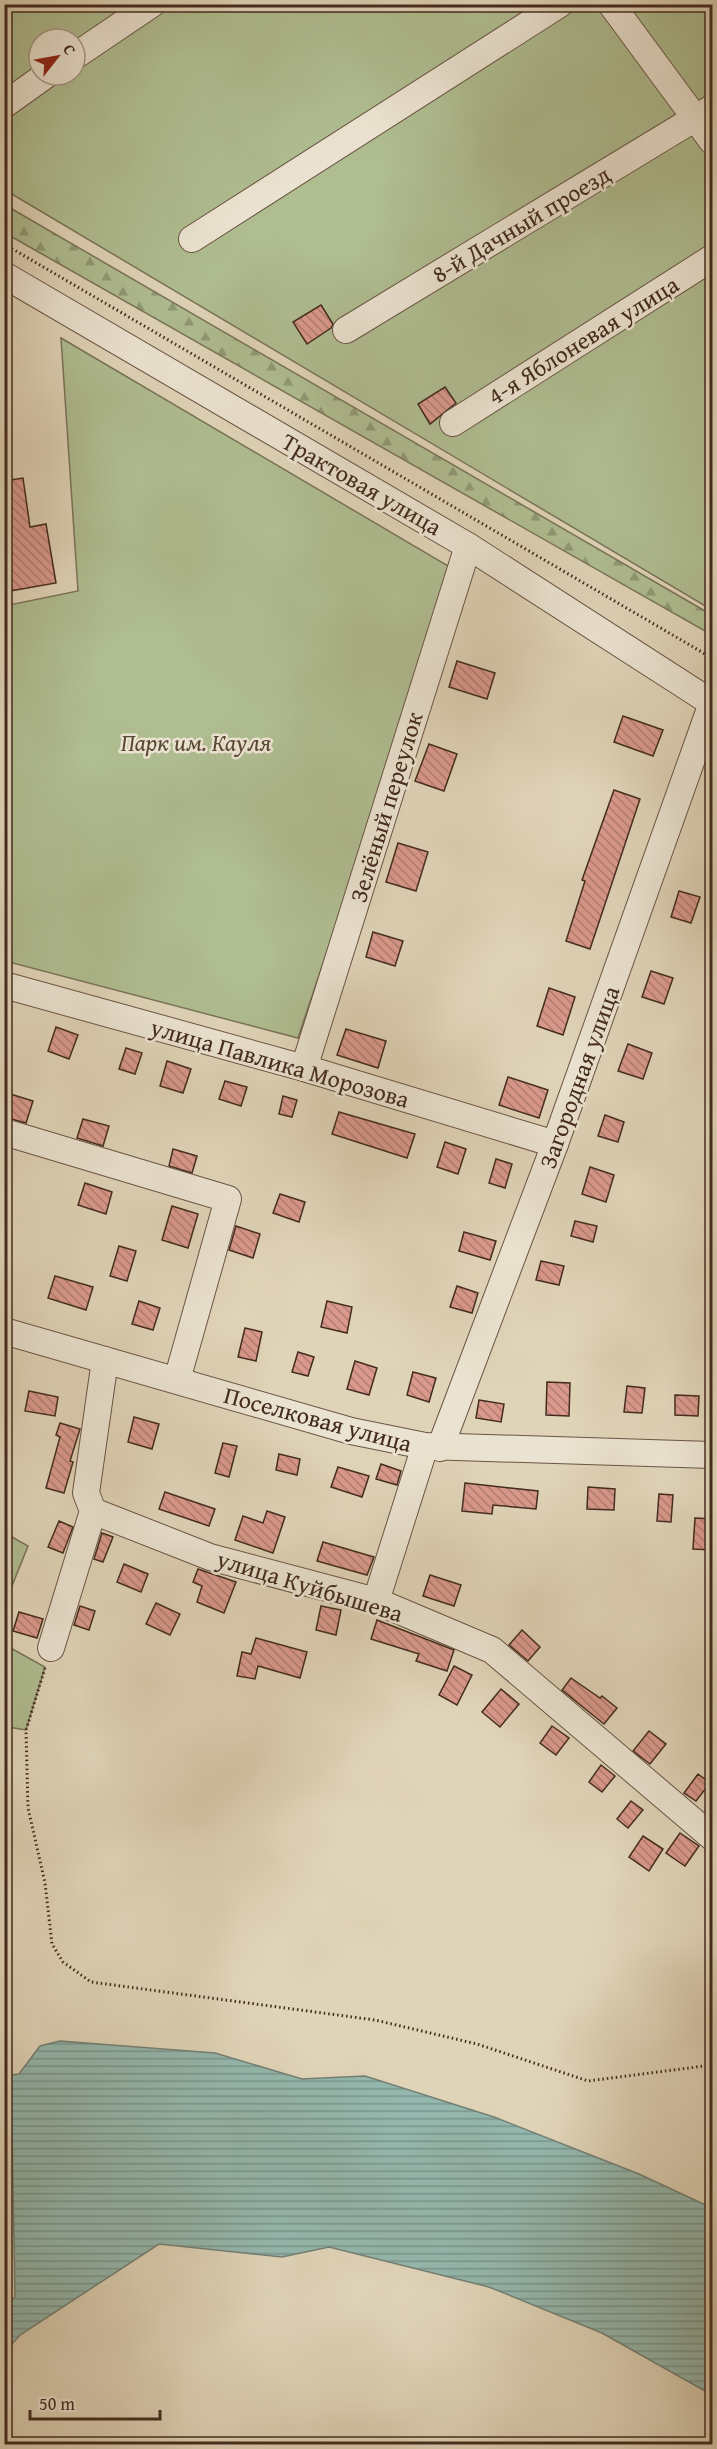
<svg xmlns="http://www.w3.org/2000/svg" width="717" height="2449" font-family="'Gentium Book Plus',serif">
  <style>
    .green { fill: #afbd91; stroke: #797458; stroke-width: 1.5; fill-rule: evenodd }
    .forest { fill: url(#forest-firs); stroke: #797458; stroke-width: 1.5 }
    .water { fill: url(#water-rules); stroke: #748074; stroke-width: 1.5 }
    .building { fill: url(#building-back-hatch); stroke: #432b1e; stroke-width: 1.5 }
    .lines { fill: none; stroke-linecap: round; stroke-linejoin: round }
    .minor-casing { stroke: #6a5544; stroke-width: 28 }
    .path { stroke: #432b1e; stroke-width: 3; stroke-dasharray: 1.5 3; stroke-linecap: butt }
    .minor { stroke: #ebe3d1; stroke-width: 26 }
    .labels { text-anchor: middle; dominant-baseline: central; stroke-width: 5; stroke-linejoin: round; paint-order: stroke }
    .street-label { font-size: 24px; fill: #432b1e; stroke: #ebe3d1 }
    .park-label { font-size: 24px; font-style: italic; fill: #594835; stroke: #ebe3d1 }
  </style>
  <defs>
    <pattern id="forest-firs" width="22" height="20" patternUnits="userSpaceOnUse" patternTransform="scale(1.5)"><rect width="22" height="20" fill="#afbd91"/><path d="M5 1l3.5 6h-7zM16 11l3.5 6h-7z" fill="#909a76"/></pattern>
    <pattern id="water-rules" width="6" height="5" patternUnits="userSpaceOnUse" patternTransform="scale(1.5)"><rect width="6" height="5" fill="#94b8ae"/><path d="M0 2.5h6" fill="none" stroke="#7a968d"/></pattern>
    <pattern id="building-back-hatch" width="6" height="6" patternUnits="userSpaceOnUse" patternTransform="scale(1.5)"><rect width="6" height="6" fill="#da998c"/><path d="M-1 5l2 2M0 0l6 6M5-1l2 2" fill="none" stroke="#b27d72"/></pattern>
  </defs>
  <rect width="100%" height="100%" fill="#e0d4b8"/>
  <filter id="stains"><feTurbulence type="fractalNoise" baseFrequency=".00333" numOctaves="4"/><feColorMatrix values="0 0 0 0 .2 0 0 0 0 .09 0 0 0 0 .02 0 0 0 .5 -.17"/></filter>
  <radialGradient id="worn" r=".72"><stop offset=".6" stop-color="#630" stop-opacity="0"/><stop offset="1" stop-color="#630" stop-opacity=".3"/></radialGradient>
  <g class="green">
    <path d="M5,5H712V610L5,190ZM39,39H75V75H39Z"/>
    <path d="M61,338L455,570L298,1038L5,961L4,606L78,591Z"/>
    <path d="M5,1533L28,1546L12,1586L5,1615L7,1646L45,1667L26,1730L8,1727L5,1724Z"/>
  </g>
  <path class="forest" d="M5,205L712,615V635L5,233Z"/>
  <path class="water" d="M60,2041L215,2053L302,2079L365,2076L494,2117L639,2174L712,2208V2395L602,2333L489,2287L329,2247L282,2257L159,2244L20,2335L5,2352V2306L15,2297L12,2129L5,2124V2076L19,2074L40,2046Z"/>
  <g class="building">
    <path d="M321,305L333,324L331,328L307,344L293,322Z"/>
    <path d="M445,387L456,403L430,424L418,404Z"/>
    <path d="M23,478L30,527L46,524L56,583L4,592V531H8L4,481Z"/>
    <path d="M457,661L495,673L487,699L449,687Z"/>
    <path d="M623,716L663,730L653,756L614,742Z"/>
    <path d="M429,744L457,754L444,791L415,781Z"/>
    <path d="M614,790L640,799L590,949L566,941L585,881L582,880Z"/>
    <path d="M398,843L428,852L416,891L386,882Z"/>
    <path d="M679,891L700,897L691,923L671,917Z"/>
    <path d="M373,932L403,941L395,966L366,957Z"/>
    <path d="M651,971L673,978L664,1004L642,997Z"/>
    <path d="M549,988L575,997L563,1035L537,1026Z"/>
    <path d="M56,1027L78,1035L69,1059L48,1051Z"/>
    <path d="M346,1029L386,1041L378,1068L337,1055Z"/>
    <path d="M628,1044L652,1053L643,1079L618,1071Z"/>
    <path d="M126,1048L142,1053L135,1074L119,1069Z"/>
    <path d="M167,1061L191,1069L183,1093L160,1086Z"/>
    <path d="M508,1077L548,1090L539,1118L499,1105Z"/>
    <path d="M225,1081L247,1087L241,1106L219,1099Z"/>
    <path d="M7,1093L33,1101L26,1123L4,1117Z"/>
    <path d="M283,1096L297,1100L292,1117L279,1114Z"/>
    <path d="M339,1112L415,1134L407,1158L332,1134Z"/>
    <path d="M605,1115L624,1122L618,1142L598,1136Z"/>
    <path d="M83,1119L109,1126L103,1146L77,1138Z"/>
    <path d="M445,1142L466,1149L458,1174L437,1167Z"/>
    <path d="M173,1149L197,1156L192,1173L169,1166Z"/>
    <path d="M496,1159L512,1164L505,1188L489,1183Z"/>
    <path d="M590,1167L614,1175L606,1202L582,1194Z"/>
    <path d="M85,1183L112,1192L106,1214L78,1205Z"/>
    <path d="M280,1194L305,1202L299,1222L273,1213Z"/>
    <path d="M172,1206L198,1214L188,1248L162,1240Z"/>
    <path d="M575,1221L597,1226L593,1242L571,1236Z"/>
    <path d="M236,1226L260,1234L253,1258L229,1250Z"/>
    <path d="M464,1232L496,1241L490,1260L459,1251Z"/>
    <path d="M119,1246L136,1251L127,1281L110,1276Z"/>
    <path d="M541,1261L564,1266L559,1285L536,1280Z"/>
    <path d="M55,1276L93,1287L86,1310L48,1298Z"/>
    <path d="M457,1286L478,1293L472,1313L450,1307Z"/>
    <path d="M139,1301L160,1308L153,1330L132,1324Z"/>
    <path d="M327,1301L352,1307L347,1333L321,1327Z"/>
    <path d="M245,1328L262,1332L256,1361L238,1357Z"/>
    <path d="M298,1352L314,1357L308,1376L292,1372Z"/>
    <path d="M355,1361L377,1368L369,1395L347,1389Z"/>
    <path d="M413,1372L436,1378L429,1402L407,1395Z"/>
    <path d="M547,1382L570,1383L569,1416L546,1415Z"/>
    <path d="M627,1386L645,1388L642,1413L624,1412Z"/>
    <path d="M29,1391L58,1397L55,1416L25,1411Z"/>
    <path d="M675,1395L699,1396L698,1416L675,1415Z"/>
    <path d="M479,1400L504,1404L501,1422L476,1418Z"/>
    <path d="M134,1417L159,1424L152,1449L128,1442Z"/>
    <path d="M60,1423L80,1429L70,1461L73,1462L64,1493L46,1488L60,1437L56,1435Z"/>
    <path d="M223,1443L237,1446L229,1477L215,1473Z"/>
    <path d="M279,1454L300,1459L297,1475L276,1470Z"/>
    <path d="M381,1464L401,1471L397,1485L376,1479Z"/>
    <path d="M338,1467L369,1476L362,1497L331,1487Z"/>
    <path d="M465,1483L538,1491L536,1509L493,1505L492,1514L462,1511Z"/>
    <path d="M588,1487L615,1489L614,1510L587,1509Z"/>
    <path d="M165,1492L215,1509L209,1526L159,1509Z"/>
    <path d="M659,1494L673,1495L671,1522L657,1521Z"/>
    <path d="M267,1511L285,1517L273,1553L235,1540L243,1516L263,1523Z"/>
    <path d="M695,1518L712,1519V1550L693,1549Z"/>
    <path d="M59,1521L73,1527L63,1553L48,1547Z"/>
    <path d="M102,1533L113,1537L103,1562L94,1559Z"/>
    <path d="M323,1542L374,1557L367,1575L317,1561Z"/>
    <path d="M124,1564L148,1574L141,1592L117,1582Z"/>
    <path d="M198,1569L236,1582L224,1613L197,1602L202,1586L193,1582Z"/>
    <path d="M430,1575L461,1585L454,1606L423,1596Z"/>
    <path d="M156,1603L180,1614L170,1635L146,1624Z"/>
    <path d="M80,1606L95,1611L89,1630L74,1625Z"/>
    <path d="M321,1606L341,1610L336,1635L316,1630Z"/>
    <path d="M19,1612L43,1619L37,1638L13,1631Z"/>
    <path d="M377,1620L454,1650L447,1671L416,1661L419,1654L371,1639Z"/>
    <path d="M522,1630L540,1647L528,1661L509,1645Z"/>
    <path d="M256,1638L307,1652L300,1678L258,1666L255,1679L237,1676L242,1652L251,1654Z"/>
    <path d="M454,1666L472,1675L457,1705L439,1695Z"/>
    <path d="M571,1678L600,1698L602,1696L617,1708L604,1724L562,1690Z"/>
    <path d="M501,1689L519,1704L500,1727L482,1712Z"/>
    <path d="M552,1726L569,1738L556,1755L540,1743Z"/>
    <path d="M649,1731L666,1744L650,1764L633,1751Z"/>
    <path d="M601,1765L615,1776L602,1792L589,1782Z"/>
    <path d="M698,1774L710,1783L696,1801L684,1793Z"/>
    <path d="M631,1801L643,1810L628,1828L617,1819Z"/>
    <path d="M680,1833L699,1846L685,1866L666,1853Z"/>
    <path d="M643,1836L663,1849L649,1871L629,1857Z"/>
  </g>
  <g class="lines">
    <g class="minor-casing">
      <g id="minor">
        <path d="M611,4L712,141"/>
        <path d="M75,56L152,4"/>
        <path d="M4,105L46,75"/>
        <path d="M192,239L560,4"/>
        <path d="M4,275L468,546L712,703"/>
        <path d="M346,330L712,108"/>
        <path d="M453,423L712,258"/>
        <path d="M4,985L304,1068L555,1144"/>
        <path d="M304,1068L468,546"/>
        <path d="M4,1132L228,1199L177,1380"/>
        <path d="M4,1331L351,1431L425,1446L712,1455"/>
        <path d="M440,1448L555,1144L712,703"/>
        <path d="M93,1511L210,1557L376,1601L492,1650L712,1837"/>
        <path d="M376,1601L425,1446"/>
        <path d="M51,1648L93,1511L86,1493L105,1360"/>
      </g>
    </g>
    <g class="path">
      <path d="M4,244L712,658"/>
      <path d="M45,1668L26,1730L28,1808L45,1883L52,1944L63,1962L91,1982L375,2020L477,2044L588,2081L712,2065"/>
    </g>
    <use href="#minor" class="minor"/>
  </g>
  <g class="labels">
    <g class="street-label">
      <text transform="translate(521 224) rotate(-31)">8-й Дачный проезд</text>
      <text transform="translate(583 340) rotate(-32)">4-я Яблоневая улица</text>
      <text transform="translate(362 484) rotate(30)">Трактовая улица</text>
      <text transform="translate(386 807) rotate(-73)">Зелёный переулок</text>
      <text transform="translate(280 1063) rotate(16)">улица Павлика Морозова</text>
      <text transform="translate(579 1077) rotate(-70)">Загородная улица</text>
      <text transform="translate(318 1419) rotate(15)">Поселковая улица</text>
      <text transform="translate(310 1586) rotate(17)">улица Куйбышева</text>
    </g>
    <g class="park-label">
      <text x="196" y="742">Парк им. Кауля</text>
    </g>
  </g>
  <rect width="717" height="2449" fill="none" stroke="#e0d4b8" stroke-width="24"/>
  <rect x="6" y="6" width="705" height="2437" fill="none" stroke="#432b1e" stroke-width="3"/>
  <rect x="12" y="12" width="693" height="2425" fill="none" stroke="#432b1e" stroke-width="1.5"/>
  <g transform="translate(57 57) rotate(59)"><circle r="28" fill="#ebe3d1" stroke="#a89989" stroke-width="1.5"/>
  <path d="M0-4.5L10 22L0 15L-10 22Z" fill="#8f2418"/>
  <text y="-9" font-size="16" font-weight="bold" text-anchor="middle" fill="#432b1e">С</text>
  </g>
  <path d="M30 2410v9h130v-9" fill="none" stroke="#432b1e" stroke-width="3"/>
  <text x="39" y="2410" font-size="18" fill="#432b1e" stroke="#ebe3d1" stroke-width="4.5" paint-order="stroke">50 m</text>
  <rect width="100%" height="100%" filter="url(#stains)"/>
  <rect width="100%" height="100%" fill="url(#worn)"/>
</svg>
